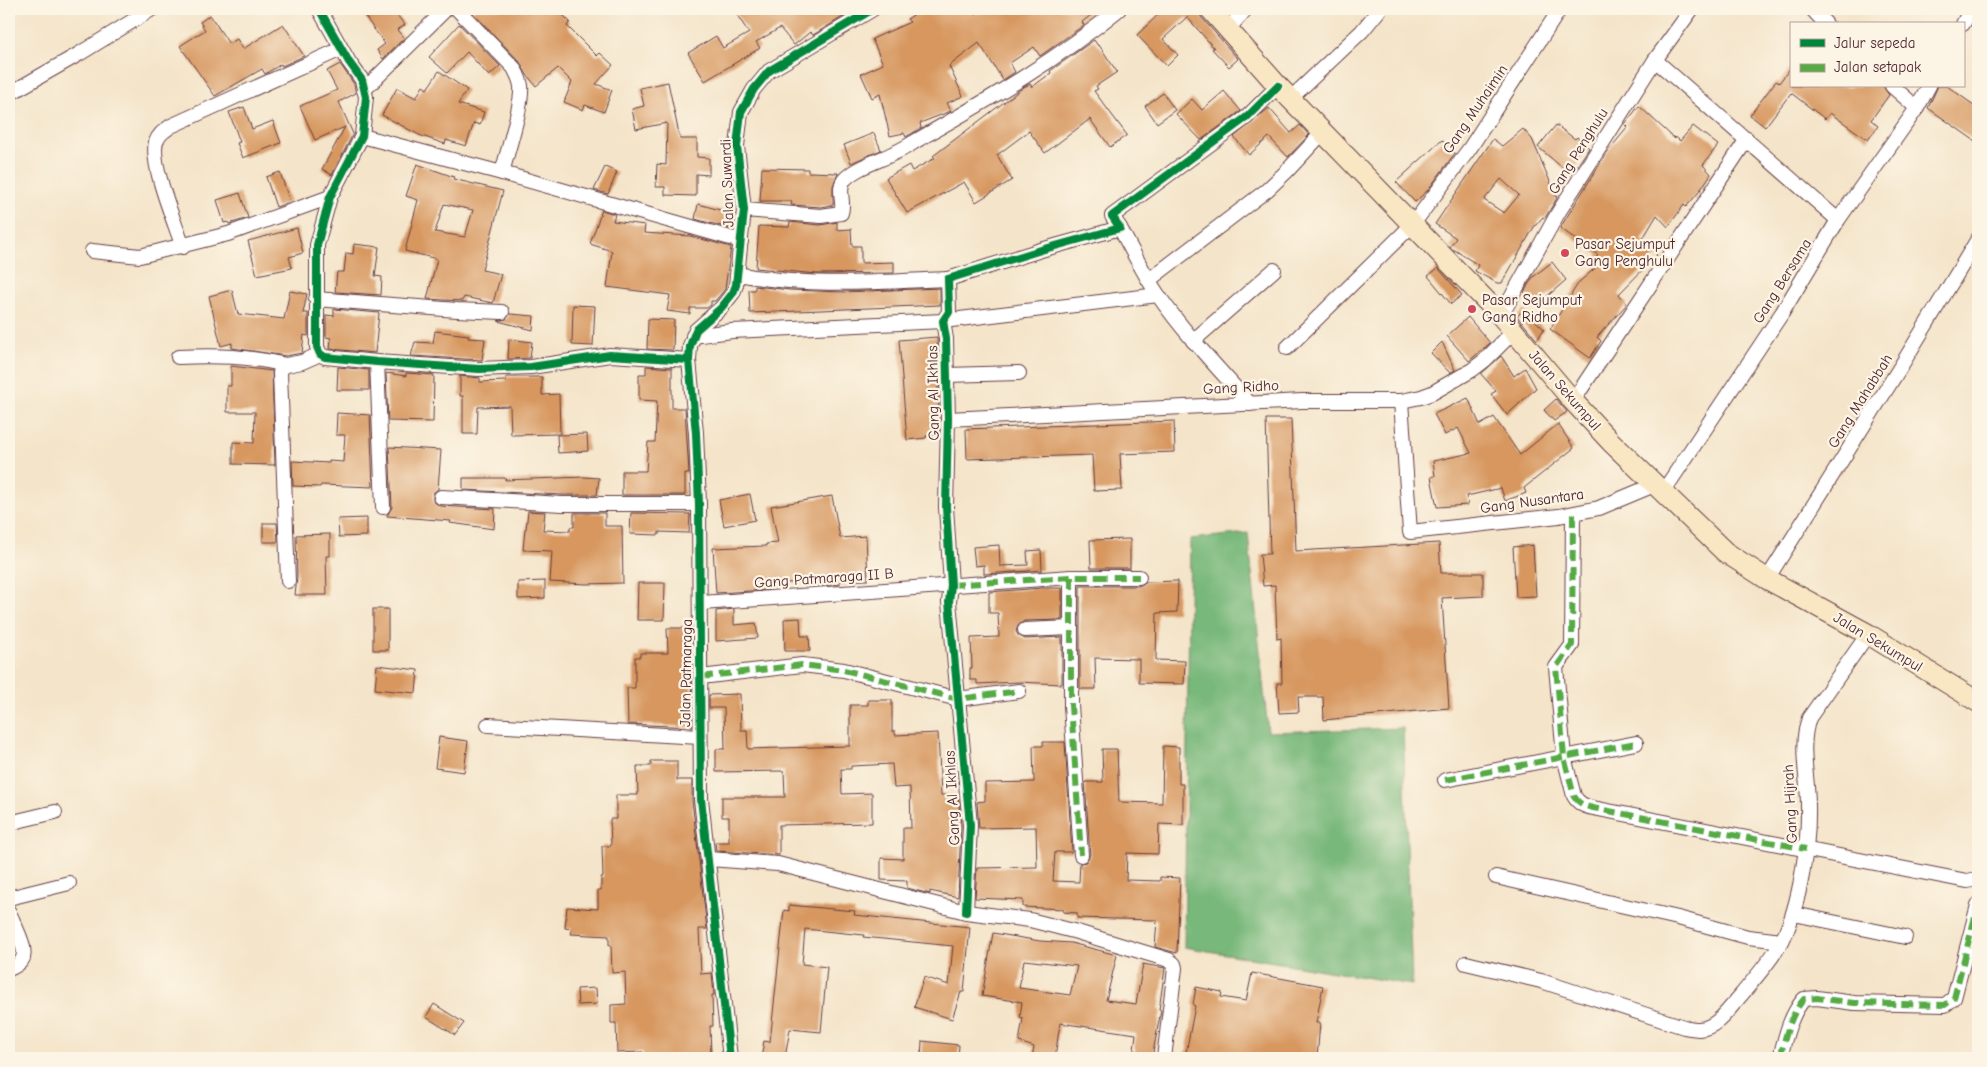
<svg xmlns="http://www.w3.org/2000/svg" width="1987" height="1067" font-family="'Comic Neue',sans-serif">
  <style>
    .forest { fill: #78b87a; stroke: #616c52 }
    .building { fill: #d7975e; fill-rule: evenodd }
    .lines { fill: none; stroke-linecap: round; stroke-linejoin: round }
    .minor-casing { stroke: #643d43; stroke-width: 16 }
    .secondary-casing { stroke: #643d43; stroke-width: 22 }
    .minor { stroke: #fff; stroke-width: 14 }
    .secondary { stroke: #f9e7c3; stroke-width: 20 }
    .quiet { stroke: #57aa44; stroke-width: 6; stroke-dasharray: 12 6; stroke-linecap: butt }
    .cycleway-casing { stroke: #fcf5e5; stroke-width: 11 }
    .cycleway { stroke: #00873e; stroke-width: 8 }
    .poi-dot { fill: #d1495b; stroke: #fcf5e5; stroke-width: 2 }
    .labels { text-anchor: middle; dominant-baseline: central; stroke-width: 4.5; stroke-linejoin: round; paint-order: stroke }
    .street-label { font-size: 15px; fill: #4a1f2b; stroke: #fcf5e5 }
    .poi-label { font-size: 15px; fill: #4a1f2b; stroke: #fcf5e5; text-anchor: start }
  </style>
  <rect width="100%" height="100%" fill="#fcf5e5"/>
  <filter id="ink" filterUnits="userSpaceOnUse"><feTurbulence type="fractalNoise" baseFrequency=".02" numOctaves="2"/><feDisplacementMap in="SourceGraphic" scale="10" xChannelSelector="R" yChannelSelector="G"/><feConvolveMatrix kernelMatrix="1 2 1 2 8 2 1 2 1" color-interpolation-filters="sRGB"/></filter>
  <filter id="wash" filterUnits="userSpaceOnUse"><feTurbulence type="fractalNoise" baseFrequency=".0096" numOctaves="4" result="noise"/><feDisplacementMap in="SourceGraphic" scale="20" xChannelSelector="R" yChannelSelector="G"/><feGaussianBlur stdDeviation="1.12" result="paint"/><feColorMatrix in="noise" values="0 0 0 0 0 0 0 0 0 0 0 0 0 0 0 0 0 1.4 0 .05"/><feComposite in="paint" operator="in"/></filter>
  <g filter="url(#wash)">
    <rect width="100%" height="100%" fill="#f4e4c9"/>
    <path class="forest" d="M1248,533L1268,732L1403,728L1412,985L1184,947L1190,539Z"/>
    <g id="blocks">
      <g class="building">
        <path d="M370,9H392L405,25L397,30L404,38L383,59L377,50L385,44L363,14Z"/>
        <path d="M475,9H557L570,22L567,26L597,56L600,53L613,65L596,84L612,90L604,112L585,105L583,110L564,102L572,82L558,68L536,86L527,75L520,62L472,12Z"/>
        <path d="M733,9H856L813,35L810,32L794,45L780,28L756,42L760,48L705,81L688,53L716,36L723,48L749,33Z"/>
        <path d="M923,9H971L976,14L983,9H1099L1082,22L1084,25L1040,56L1034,47L1010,63L1015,72L1003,80L979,43L949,66L963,96L947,103L951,111L920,123L921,128L906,137L904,133L890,136L880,94L872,98L861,74L883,64L872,39L910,22L907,19Z"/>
        <path d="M1164,9H1198L1201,17L1238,59L1229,67L1212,49L1214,48L1187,17L1163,39L1178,55L1167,66L1137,35Z"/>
        <path d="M210,15L229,44L237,39L243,49L283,24L304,56L282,66L281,64L265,74L262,69L215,96L180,46L205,30L200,22Z"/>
        <path d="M459,24L500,66L489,76L467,52L447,73L429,57Z"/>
        <path d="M1094,40L1098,46L1099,45L1117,72L1096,86L1098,89L1094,91L1127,135L1110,147L1090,119L1045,153L1029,131L997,155L1012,180L976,202L964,182L907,213L886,178L909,165L912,171L935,158L933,156L1024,87L1030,84L1032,87L1051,73L1050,71Z"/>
        <path d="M340,64L354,84L355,90L356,93L339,102L353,134L332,175L322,169L345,127L315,140L300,106L337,90L327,71Z"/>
        <path d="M1791,67V86H1883L1889,95L1871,120L1878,126L1868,140L1830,113L1825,119L1791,93L1765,127L1750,115L1776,81L1779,83Z"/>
        <path d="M439,71L467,90L458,104L484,112L480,125L474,123L466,146L446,140L445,144L419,135L382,115L397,88L416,98L423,86L427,89Z"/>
        <path d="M668,82L680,139H697V157L709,158V175L696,174V196L665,195V187H656L657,164L666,165L667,123L636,129L632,109L644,106L640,88Z"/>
        <path d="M1938,86H1947L1978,108V143L1928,108Z"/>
        <path d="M1224,91L1241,111L1201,140L1176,114L1192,99L1202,110Z"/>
        <path d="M1163,93L1175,110L1157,123L1145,106Z"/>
        <path d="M1639,106L1675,139L1676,137L1680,141L1693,126L1718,145L1703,165L1711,174L1699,192L1686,207L1684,205L1668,227L1657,215L1642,240L1657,255L1619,294L1627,304L1597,337L1601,341L1590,358L1550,329L1579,282L1600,264L1595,259L1598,255L1560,228L1608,151L1628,127L1625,124Z"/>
        <path d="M244,107L252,129L273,121L281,143L243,158L237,143L240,142L229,112Z"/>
        <path d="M1269,108L1291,133L1300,125L1309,135L1288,157L1269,137L1249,155L1234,137Z"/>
        <path d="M1556,125L1575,139L1577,137L1589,148L1571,175L1538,147Z"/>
        <path d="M1523,129L1532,139L1557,198L1545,218L1543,217L1534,227L1502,283H1497L1475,271L1478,265L1450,247L1456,238L1435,224L1493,139L1502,146ZM1501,179L1519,195L1504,213L1484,200Z"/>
        <path d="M874,133L881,150L851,163L844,145Z"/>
        <path d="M1442,140L1455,153L1428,190L1415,202L1396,182Z"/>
        <path d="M417,164L454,177L453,179L503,191L482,270L501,274L493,303L464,297L462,301L427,299L437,259L405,251L418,200L406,196ZM444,204L473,210L465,237L435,232Z"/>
        <path d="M605,167L617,172L608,194L594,190Z"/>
        <path d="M762,168L808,169V172L838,173L833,186V205L821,207L791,205L792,201H760Z"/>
        <path d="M280,172L290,202L276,207L266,177Z"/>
        <path d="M240,193L248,218L229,224L228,222L224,223L217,200Z"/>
        <path d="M698,204L735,214L732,229L695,219Z"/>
        <path d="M602,210L615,214L613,221L645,225L644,233L690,236L731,247L725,289L715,301H711V305L707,308H690V314L667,311L670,295L607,287L612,251L590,244Z"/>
        <path d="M790,222L820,225L837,222V230L851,229L852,246H861V263L894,262V273L817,274L756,268L759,226L789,227Z"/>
        <path d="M297,228L303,253L289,257L292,268L257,275L248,241Z"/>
        <path d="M354,244L379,247L375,276L382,277L381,295L335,292L337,272H344L346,253L353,254Z"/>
        <path d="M1552,262L1566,280L1536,306L1524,292L1533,277Z"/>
        <path d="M1438,268L1462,295L1451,304L1428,276Z"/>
        <path d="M755,286L790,290L843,292L940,288V305L750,313L749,290H755Z"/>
        <path d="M232,290L238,314L284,319L290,291L307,294L303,313H308V336L304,335L302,353L286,356L232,348V343L221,346L209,296Z"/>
        <path d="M573,305L595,306L593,346L572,345Z"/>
        <path d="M334,309L379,313L375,353L330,349L331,338L326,337V315L334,316Z"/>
        <path d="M1524,310L1544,329L1537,340L1517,316Z"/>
        <path d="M510,314L534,316L533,330L498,321L506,319Z"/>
        <path d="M1468,317L1490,343L1469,361L1447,336Z"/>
        <path d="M648,319L674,320L673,350L647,349Z"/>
        <path d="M435,331L469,335L468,338L485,339L482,360L411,356L415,342L433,343Z"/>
        <path d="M937,337L939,435L926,436V438L907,440L899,340Z"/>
        <path d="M509,339L532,342L530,358L508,359Z"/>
        <path d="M1442,342L1455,370L1450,373L1431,353Z"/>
        <path d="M1501,356L1514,376L1525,368L1536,388L1507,415L1491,394L1496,391L1481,374Z"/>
        <path d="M231,366L272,371L275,465L233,464V442L254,443L255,412H227V386H231Z"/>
        <path d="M646,366L672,368V408H685L689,474L685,473V495H622V471H646L648,442H655L657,401L639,400V374H646Z"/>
        <path d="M338,367L369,370V390H337Z"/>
        <path d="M386,373L406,376V373L434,375L433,422L388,421Z"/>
        <path d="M460,376L480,378V382L506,381V377H542V395L559,394L560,434L511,435L510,406L478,407L477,434H463V396H460Z"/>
        <path d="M1468,398L1480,425L1494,417L1520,455L1558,424L1574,448L1524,488L1526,493L1505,501L1501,488L1467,496L1468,505L1437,507L1431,477L1435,476L1433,461L1471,453L1458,428L1445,435L1434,414Z"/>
        <path d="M1556,399L1567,412L1554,421L1544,410Z"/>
        <path d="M337,413L370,415L373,487L321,485L320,487L293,486L292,461L329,463V461L343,462L345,435H336Z"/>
        <path d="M1266,419H1291L1296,551L1439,543L1441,573H1483V596L1442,598L1449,708L1324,720L1323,697H1298L1299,712L1279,713L1277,683H1282L1281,638L1277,639L1275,585L1263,586L1260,554H1270Z"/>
        <path d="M1174,421L1175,452L1120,454L1122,490L1094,491L1092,455L967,459L966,429Z"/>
        <path d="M587,434L588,451L558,453L557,435Z"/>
        <path d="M389,447L441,450L438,489L433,493V501L440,506L495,509L494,529L450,523L451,521L387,516L392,507Z"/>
        <path d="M584,477L599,478L597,495H562L463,490V478H505V480Z"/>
        <path d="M750,494L755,520L724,526L719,500Z"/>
        <path d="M832,496L840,538L866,536L868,580L840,581V584L819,586L818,582L783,583V586L768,587V590L716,593L713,548L766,546V544L778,543L771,506Z"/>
        <path d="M528,511L545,512L543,530L570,531V527H574V513H605V526H622L623,583L586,584L550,582L552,551L523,550L525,529H526Z"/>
        <path d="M631,513L690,514L689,533L659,532V535L630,534Z"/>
        <path d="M367,518V536L339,537L338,519Z"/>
        <path d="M263,523H277L278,542H263Z"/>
        <path d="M330,534V556H326L327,595H295L297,578L296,535Z"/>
        <path d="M1130,539V568H1091L1090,540Z"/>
        <path d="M999,545L1000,566L1028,565L1027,551L1041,550L1042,570L984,574V565L975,566L973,547Z"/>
        <path d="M1533,545L1536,596L1516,597L1513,547Z"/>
        <path d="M545,581V598L518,599V582Z"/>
        <path d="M1178,581L1177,612L1157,613L1156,660L1185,661L1184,684L1139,683V659L1095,658L1096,689H1080V586H1139L1146,582Z"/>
        <path d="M638,583H665L664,620H637Z"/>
        <path d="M1043,588H1062V620L1024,621L1018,626L1016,631L1018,635L1025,639L1062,637V684L1018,682L977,684V680H970V668H972L971,638L999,637L998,613H989V592Z"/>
        <rect x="373" y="609" width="15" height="41"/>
        <path d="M734,609V625L756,623L758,638L716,641V611Z"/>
        <path d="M800,618L801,636H809L810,651H785L784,619Z"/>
        <path d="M667,628H685V653H691L692,727L628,724L627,688H635V657H640V653H668Z"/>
        <path d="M377,665L418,670L416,693L375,689Z"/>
        <path d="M740,694L741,730H747L748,749L850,746V705H868V700H892V731H895V735L938,733L941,795H958L961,825L958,897L930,891V894L907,888V881L881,880V858L903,859V828H911L910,787L894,788L892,764L851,766V769H841L842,794L872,793V823L779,825V855L716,851L715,842H729V817H722V797H785L784,771L716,772V749H725L724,708H709V695Z"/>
        <path d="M439,737L468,741L464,772L435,768Z"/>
        <path d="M1043,742H1065L1072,852H1055L1053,881L1079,882L1080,863L1086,862L1090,855L1085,782H1103L1102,749H1117L1119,802L1162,803L1163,746L1179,747V784H1183V825L1159,824L1158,854L1127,853L1126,880L1160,881V877L1180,878L1177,953L1155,947L1157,920L1077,918V913L1063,912V909L1023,907V900L975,898L977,868L1037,867L1036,827L979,828L977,802L985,801V783L1034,782L1033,746H1043Z"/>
        <path d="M651,761H677V780H692V800L707,929H699L701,974L712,973L714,995H712L713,1026H710L711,1057L643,1058V1052L617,1053L616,1023H611V1005L626,1004L625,972L612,973L611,945H609V936L571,934L572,929L565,928L567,907L598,909V890H601V877H603L602,846H611L610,819H616V795H638L637,766H651Z"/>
        <path d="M789,905L855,911L854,915L970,927L964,992H961L952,1019L914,1007L924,977L949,985L953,946L863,937L864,935L805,929L802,964L827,967L821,1032L790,1029L785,1058H761L764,1041L770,1042L784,910L789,911Z"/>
        <path d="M993,933L1040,941L1071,943L1117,955L1106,1000L1136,1004L1143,964L1165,968L1159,1010H1161L1152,1058H1133L1136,1034L1060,1023L1055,1058H1032L1034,1047L1019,1042L1023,1018L1020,1017L1022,1002L982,996ZM1024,960L1077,966L1070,995L1019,988Z"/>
        <path d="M1252,973L1323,986L1316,1023H1320L1317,1058H1185L1195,1006L1193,1005L1196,987L1222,992L1221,997L1246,1001Z"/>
        <path d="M596,988L597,1004L578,1005L577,989Z"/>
        <path d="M434,1004L464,1023L455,1035L426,1017Z"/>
        <path d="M922,1041L959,1045L958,1058H921Z"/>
      </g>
    </g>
  </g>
  <g filter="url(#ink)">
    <use href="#blocks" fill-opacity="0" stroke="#643d43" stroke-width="1"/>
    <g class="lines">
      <g class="minor-casing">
        <g id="minor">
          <path d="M319,9L349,62L362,80L366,97L362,136L330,197L317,245V347L320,354L325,357L377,362L479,369L531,367L610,355L689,360"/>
          <path d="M457,9L514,68C517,74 520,79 521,86C523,105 507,152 502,173"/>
          <path d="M1812,9L1826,24"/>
          <path d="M1963,24L1971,9"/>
          <path d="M1228,29L1246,9"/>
          <path d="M1655,60L1838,220"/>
          <path d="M1892,86L1917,108"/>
          <path d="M364,90L446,9"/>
          <path d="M9,94L79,54L152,9"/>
          <path d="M1291,98L1362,31L1380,9"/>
          <path d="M362,136L502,173L741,241"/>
          <path d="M744,210L821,216L841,213C845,203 837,189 844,180C856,167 879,161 894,153C904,149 912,143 921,138C990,99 1058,59 1119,9"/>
          <path d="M1120,228C1132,251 1144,274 1158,295C1185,334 1218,368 1250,404"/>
          <path d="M183,247C175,223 150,164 156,142C159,134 164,131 171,126L341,49"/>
          <path d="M92,251L140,256L228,234L330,197"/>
          <path d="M738,274C807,288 878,282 948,279"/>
          <path d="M1149,280L1267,190L1286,172L1324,131"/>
          <path d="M316,299L457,310L502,312"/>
          <path d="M1501,316L1558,213L1655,60L1692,9"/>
          <path d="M693,336L732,331L943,321L1158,295"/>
          <path d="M1193,341L1274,270"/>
          <path d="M1287,348L1413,224L1470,148L1560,9"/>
          <path d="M178,357C216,355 248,356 286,365"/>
          <path d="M377,362L383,507"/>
          <path d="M946,375L1019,373"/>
          <path d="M1401,401L1410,532L1559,516L1599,508L1654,485"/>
          <path d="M1573,401L1747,139"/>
          <path d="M948,419L1302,401H1401L1421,397L1432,393L1472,370L1485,360L1514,331"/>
          <path d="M1663,492L1782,313L1838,220L1917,108L1929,86"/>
          <path d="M441,497L562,504H699"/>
          <path d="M1573,514L1572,645L1556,667L1564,757L1574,796C1579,804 1584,806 1593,808L1967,881L1978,879"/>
          <path d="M1071,577V705L1081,855"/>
          <path d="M1767,579L1901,366L1978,239"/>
          <path d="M288,581L280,373L281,369L286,365L302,362L320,354"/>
          <path d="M701,603L1071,577H1139"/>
          <path d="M1025,630L1071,628"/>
          <path d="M701,677L802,665L844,670L958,699L1019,691"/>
          <path d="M488,725L700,737"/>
          <path d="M1445,780L1636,743"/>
          <path d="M9,823L55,812"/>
          <path d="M709,859L778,864L966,912L1030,920L1077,932L1169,960L1174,964L1175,968L1164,1058"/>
          <path d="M1496,877L1678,918L1748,937L1782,941"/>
          <path d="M9,898L69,883"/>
          <path d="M9,912C13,923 29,950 22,960C19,965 13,967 9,969"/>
          <path d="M966,912L970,825L949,602L951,585L946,507L948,419L946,339L943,321L949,312L948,279L1041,250L1120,228L1112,216L1247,117L1278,86"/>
          <path d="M1794,914L1905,937"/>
          <path d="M1466,963L1541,981L1684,1027C1689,1028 1694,1029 1699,1029C1718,1028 1730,1007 1742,994C1755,978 1774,957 1783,939C1800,904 1809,844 1808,805C1808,776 1799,747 1809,718L1868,634"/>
          <path d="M730,1058L701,799L699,504L696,433L689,360L690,346L696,330L721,308L733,293L736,285L744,210L737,146L741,112L754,89L769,71L873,9"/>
          <path d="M1780,1058C1785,1038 1790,1015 1804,999L1817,998L1854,1003L1945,1005L1954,998L1978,905"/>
        </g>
      </g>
      <g class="secondary-casing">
        <path id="secondary" d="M1210,9L1278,86L1501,316L1573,401L1611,442L1725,552L1767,579L1868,634L1978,702"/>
      </g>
      <use href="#minor" class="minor"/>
      <use href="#secondary" class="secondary"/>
      <g class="quiet">
        <path d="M1573,514L1572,645L1556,667L1564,757L1574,796C1579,804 1584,806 1593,808L1806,849"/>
        <path d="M1071,577V705L1081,855"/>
        <path d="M951,585L1071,577H1139"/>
        <path d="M701,677L802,665L844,670L958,699L1019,691"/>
        <path d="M1445,780L1636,743"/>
        <path d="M1780,1058C1785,1038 1790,1015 1804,999L1817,998L1854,1003L1945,1005L1954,998L1978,905"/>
      </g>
      <g class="cycleway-casing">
        <g id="cycleway">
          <path d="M319,9L349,62L362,80L366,97L362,136L330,197L317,245V347L320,354L325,357L377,362L479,369L531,367L610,355L689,360"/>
          <path d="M966,912L970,825L949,602L951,585L946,507L948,419L946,339L943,321L949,312L948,279L1041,250L1120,228L1112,216L1247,117L1278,86"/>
          <path d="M730,1058L701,799L699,504L696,433L689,360L690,346L696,330L721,308L733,293L736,285L744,210L737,146L741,112L754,89L769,71L873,9"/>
        </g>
      </g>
      <use href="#cycleway" class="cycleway"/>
    </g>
  </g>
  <g class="poi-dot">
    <circle cx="1565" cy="253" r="5"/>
    <circle cx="1472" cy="309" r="5"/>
  </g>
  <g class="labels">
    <g class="street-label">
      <text transform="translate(1475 109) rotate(-56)">Gang Muhaimin</text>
      <text transform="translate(1578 151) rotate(-58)">Gang Penghulu</text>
      <text transform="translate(727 183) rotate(-92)">Jalan Suwardi</text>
      <text transform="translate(1782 281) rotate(-58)">Gang Bersama</text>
      <text transform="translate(1241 387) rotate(-3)">Gang Ridho</text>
      <text transform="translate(1565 390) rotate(49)">Jalan Sekumpul</text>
      <text transform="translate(933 393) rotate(-91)">Gang Al Ikhlas</text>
      <text transform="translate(1860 401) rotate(-58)">Gang Mahabbah</text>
      <text transform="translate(1532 501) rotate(-8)">Gang Nusantara</text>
      <text transform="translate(824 578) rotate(-4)">Gang Patmaraga II B</text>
      <text transform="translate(1878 642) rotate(31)">Jalan Sekumpul</text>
      <text transform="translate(686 673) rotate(-89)">Jalan Patmaraga</text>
      <text transform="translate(952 798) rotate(-93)">Gang Al Ikhlas</text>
      <text transform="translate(1790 804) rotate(-93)">Gang Hijrah</text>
    </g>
    <g class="poi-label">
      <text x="1575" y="244">Pasar Sejumput<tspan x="1575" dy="17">Gang Penghulu</tspan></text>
      <text x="1482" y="300">Pasar Sejumput<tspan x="1482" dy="17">Gang Ridho</tspan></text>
    </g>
  </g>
  <rect width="1987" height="1067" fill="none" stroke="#fcf5e5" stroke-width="30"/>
  <rect x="1790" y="22" width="175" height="65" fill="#fcf5e5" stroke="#b59f9b"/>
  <rect x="1800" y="39" width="25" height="8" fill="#00873e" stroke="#b59f9b"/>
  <text x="1834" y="48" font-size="15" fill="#4a1f2b">Jalur sepeda</text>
  <rect x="1800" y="64" width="25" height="8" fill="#57aa44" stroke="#b59f9b"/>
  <text x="1834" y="72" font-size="15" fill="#4a1f2b">Jalan setapak</text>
</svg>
